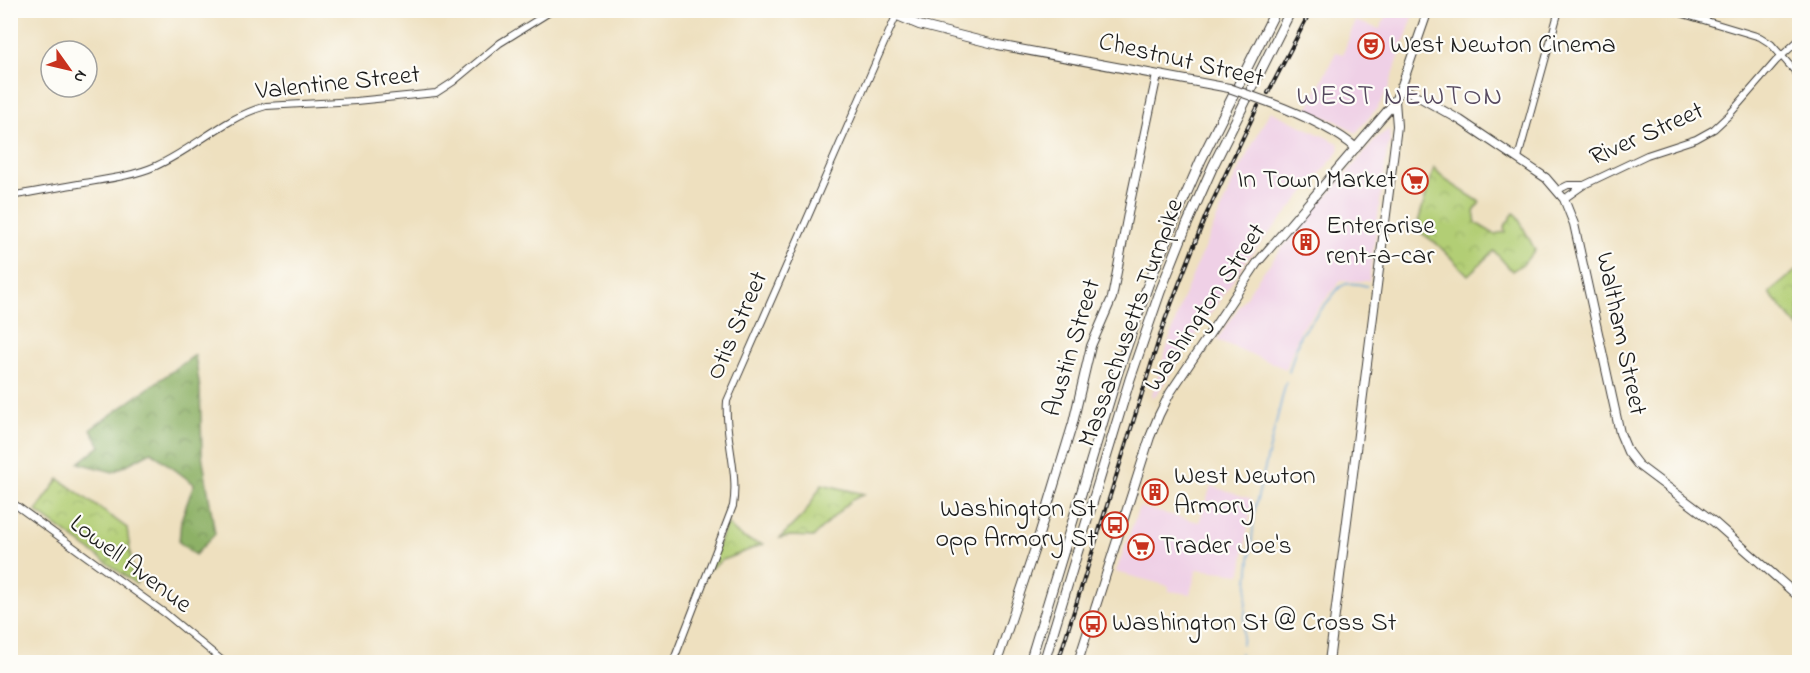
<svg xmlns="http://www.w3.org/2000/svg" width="1810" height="673" font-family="'Indie Flower',sans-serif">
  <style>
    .built { fill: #efd0e6 }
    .forest { fill: url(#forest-crowns); stroke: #546641; stroke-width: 1.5 }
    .park { fill: url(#park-crowns); stroke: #677548; stroke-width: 1.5 }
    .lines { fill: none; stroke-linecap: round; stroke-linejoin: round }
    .stream { stroke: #68a5da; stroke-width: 1.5 }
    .minor-casing { stroke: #3c3934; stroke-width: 8 }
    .major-casing { stroke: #3c3934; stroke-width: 10 }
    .highway-casing { stroke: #3c3934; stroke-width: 11 }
    .minor { stroke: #fff; stroke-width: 6 }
    .major { stroke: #fff; stroke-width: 8 }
    .highway { stroke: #fff; stroke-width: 9 }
    .rail-casing { stroke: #1c1c1c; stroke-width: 4 }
    .rail { stroke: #fdfcf7; stroke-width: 1.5; stroke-dasharray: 4.5; stroke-linecap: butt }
    .major-bridge-casing { stroke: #3c3934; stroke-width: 10; stroke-linecap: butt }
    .major-bridge { stroke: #fff; stroke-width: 8 }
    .labels { text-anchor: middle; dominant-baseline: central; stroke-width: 4.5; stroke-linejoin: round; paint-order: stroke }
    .poi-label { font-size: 26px; fill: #1c1c1c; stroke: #fdfcf7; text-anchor: start }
    .street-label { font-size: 26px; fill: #1c1c1c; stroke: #fdfcf7 }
    .quarter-label { font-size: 28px; letter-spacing: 1.5px; fill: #574a60; stroke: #fdfcf7 }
  </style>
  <defs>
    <pattern id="forest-crowns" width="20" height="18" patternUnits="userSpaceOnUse" patternTransform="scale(1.5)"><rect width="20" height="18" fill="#8db166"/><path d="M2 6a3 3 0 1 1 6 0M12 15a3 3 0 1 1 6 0" fill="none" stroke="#728f53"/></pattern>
    <pattern id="park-crowns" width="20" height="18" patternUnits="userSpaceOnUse" patternTransform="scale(1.5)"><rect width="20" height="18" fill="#b2ce74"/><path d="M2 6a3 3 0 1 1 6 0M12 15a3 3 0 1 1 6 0" fill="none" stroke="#98b064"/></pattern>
  </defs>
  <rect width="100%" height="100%" fill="#fdfcf7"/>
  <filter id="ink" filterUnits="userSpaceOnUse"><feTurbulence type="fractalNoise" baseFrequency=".0167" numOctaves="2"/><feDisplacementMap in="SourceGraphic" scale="12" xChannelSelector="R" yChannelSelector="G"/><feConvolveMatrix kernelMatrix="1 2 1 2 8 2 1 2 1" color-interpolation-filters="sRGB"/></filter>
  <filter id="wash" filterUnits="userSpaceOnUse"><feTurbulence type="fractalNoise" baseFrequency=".008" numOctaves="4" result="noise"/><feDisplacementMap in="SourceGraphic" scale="24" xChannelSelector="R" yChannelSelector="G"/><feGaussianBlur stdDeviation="1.35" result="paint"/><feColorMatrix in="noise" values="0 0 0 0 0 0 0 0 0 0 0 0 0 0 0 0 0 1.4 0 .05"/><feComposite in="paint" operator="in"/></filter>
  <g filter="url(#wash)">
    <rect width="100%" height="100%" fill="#eee0bf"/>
    <g class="built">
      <path d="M1388,11H1415L1387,92L1378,107L1356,133L1338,122L1307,110L1336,52L1343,54L1355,21L1380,29Z"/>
      <path d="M1270,111L1338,143L1340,148L1337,154L1248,258L1156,395L1151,398L1182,300L1233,181Z"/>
      <path d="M1389,129L1390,144L1387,151L1369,281H1341L1300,330L1286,369L1217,340L1259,277L1283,247L1378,137Z"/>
      <path d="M1211,486L1252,499L1241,574L1197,569L1190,594L1169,591V586L1116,572L1139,507L1199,522Z"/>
    </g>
    <path class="forest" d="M195,355L200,389L202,454L215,534L195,555L179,542L181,520L194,484L151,452L113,472L79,463L100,446L91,429Z"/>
    <g class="park">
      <path d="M1434,168L1447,181L1480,202L1474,212L1476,223L1494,234L1505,232L1504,227L1514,213L1516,214L1535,250L1524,263L1512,271L1494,251L1468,275L1438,245L1416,229Z"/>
      <path d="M1799,268V328L1769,293Z"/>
      <path d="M59,479L127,528L133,574L139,579L136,584L36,511Z"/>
      <path d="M822,484L864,494L850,501L813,537L790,536L780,538L805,513Z"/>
      <path d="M727,523C738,536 747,542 764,544L723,560L708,570Z"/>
    </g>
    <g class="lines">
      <g class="stream">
        <path d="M1289,372L1300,335L1339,288C1347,281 1357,284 1367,286"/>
        <path d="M1242,644L1255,508L1286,382"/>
        <path d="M1240,662L1241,653"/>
      </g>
    </g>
  </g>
  <g filter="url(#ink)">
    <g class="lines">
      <g class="minor-casing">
        <g id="minor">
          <path d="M1670,10L1760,37L1771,44L1800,77"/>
          <path d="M1518,158L1559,10"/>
          <path d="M1558,190L1568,185H1583"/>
          <path d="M10,196C35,192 59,187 84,183C108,179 133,176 156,166C194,149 225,117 266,106L356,101L436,93L453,82L500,43L553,10"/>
          <path d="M1564,199L1584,185L1647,155L1696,139L1714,129L1729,115L1776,61L1800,39"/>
          <path d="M10,501L166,614L224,662"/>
          <path d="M673,662L733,506C739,470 724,436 727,401L896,16"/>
        </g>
      </g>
      <g class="major-casing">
        <g id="major">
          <path d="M883,10L919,25L998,45L1229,88"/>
          <path d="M1401,87L1460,120L1546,178L1564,199L1574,224L1620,433L1628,452L1638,465L1714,522L1800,598"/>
          <path d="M1271,103C1297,113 1336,130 1356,148"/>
          <path d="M997,662L1035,548L1073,423L1091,346L1112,298L1131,198L1157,75"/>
          <path d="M1078,662L1150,437L1159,415L1170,393L1257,263L1394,103L1402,85L1428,10"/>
          <path d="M1329,662L1390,183L1397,126L1395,101"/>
        </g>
      </g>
      <g class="highway-casing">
        <g id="highway">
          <path d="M1030,662L1118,372L1148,285L1174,222L1201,160L1276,10"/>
          <path d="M1044,662L1130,379L1160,292L1185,229L1213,166L1291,10"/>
        </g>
      </g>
      <use href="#minor" class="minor"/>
      <use href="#major" class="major"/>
      <use href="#highway" class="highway"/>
      <g class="rail-casing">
        <g id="rail">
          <path d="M1268,93L1311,10"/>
          <path d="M1058,662L1165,320L1206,215L1258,106"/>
        </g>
      </g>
      <use href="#rail" class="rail"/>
      <g class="major-bridge-casing">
        <path id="major-bridge" d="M1229,88L1271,103"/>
      </g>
      <use href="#major-bridge" class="major-bridge"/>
    </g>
  </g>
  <defs>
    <g id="theatre-ring" transform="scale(1.35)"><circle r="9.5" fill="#fdfcf7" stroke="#c8321e" stroke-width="1.5"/><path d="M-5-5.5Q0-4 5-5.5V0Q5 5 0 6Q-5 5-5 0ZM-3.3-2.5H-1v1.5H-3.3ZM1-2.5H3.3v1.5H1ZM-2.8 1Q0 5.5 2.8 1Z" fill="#c8321e"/></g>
    <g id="supermarket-ring" transform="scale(1.35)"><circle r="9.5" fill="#fdfcf7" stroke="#c8321e" stroke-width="1.5"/><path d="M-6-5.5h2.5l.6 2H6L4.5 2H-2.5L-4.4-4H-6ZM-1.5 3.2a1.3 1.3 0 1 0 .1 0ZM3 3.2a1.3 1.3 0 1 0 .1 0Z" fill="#c8321e"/></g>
    <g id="building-ring" transform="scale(1.35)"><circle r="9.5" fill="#fdfcf7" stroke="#c8321e" stroke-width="1.5"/><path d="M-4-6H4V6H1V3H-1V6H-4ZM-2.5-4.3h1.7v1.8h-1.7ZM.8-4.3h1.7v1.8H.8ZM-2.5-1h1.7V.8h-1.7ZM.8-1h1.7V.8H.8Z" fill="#c8321e"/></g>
    <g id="bus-ring" transform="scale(1.35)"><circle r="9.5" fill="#fdfcf7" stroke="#c8321e" stroke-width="1.5"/><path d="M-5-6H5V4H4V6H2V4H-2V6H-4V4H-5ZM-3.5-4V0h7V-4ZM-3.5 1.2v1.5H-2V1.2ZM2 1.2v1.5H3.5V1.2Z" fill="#c8321e"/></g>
  </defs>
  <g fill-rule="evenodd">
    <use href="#theatre-ring" x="1371" y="46"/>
    <use href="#supermarket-ring" x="1415" y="181"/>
    <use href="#building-ring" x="1306" y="242"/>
    <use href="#building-ring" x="1155" y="492"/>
    <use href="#bus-ring" x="1115" y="525"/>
    <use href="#supermarket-ring" x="1141" y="547"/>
    <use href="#bus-ring" x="1093" y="624"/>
  </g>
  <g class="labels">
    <g class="poi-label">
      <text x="1390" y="46">West Newton Cinema</text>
      <text x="1396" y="181" text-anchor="end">In Town Market</text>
      <text x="1326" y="227">Enterprise<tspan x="1326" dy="30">rent-a-car</tspan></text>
      <text x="1174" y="477">West Newton<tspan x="1174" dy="30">Armory</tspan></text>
      <text x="1096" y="510" text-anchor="end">Washington St<tspan x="1096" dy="30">opp Armory St</tspan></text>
      <text x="1160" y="547">Trader Joe's</text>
      <text x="1112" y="624">Washington St @ Cross St</text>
    </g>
    <g class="street-label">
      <text transform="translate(1181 61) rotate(13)">Chestnut Street</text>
      <text transform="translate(338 84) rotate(-6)">Valentine Street</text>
      <text transform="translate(1647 135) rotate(-24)">River Street</text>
      <text transform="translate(1206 308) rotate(-56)">Washington Street</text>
      <text transform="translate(1132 323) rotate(-70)">Massachusetts Turnpike</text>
      <text transform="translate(738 326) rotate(-66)">Otis Street</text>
      <text transform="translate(1620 334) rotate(78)">Waltham Street</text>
      <text transform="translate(1073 348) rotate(-73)">Austin Street</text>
      <text transform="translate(130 565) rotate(37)">Lowell Avenue</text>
    </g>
    <g class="quarter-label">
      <text x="1400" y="97">WEST NEWTON</text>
    </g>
  </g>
  <rect width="1810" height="673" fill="none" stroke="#fdfcf7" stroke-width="36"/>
  <g transform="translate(69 69) rotate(124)"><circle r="28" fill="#fdfcf7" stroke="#a3a29f" stroke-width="1.5"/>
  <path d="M0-4.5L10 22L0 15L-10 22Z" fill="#c8321e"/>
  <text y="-9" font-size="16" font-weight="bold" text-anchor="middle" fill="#1c1c1c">N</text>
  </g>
</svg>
